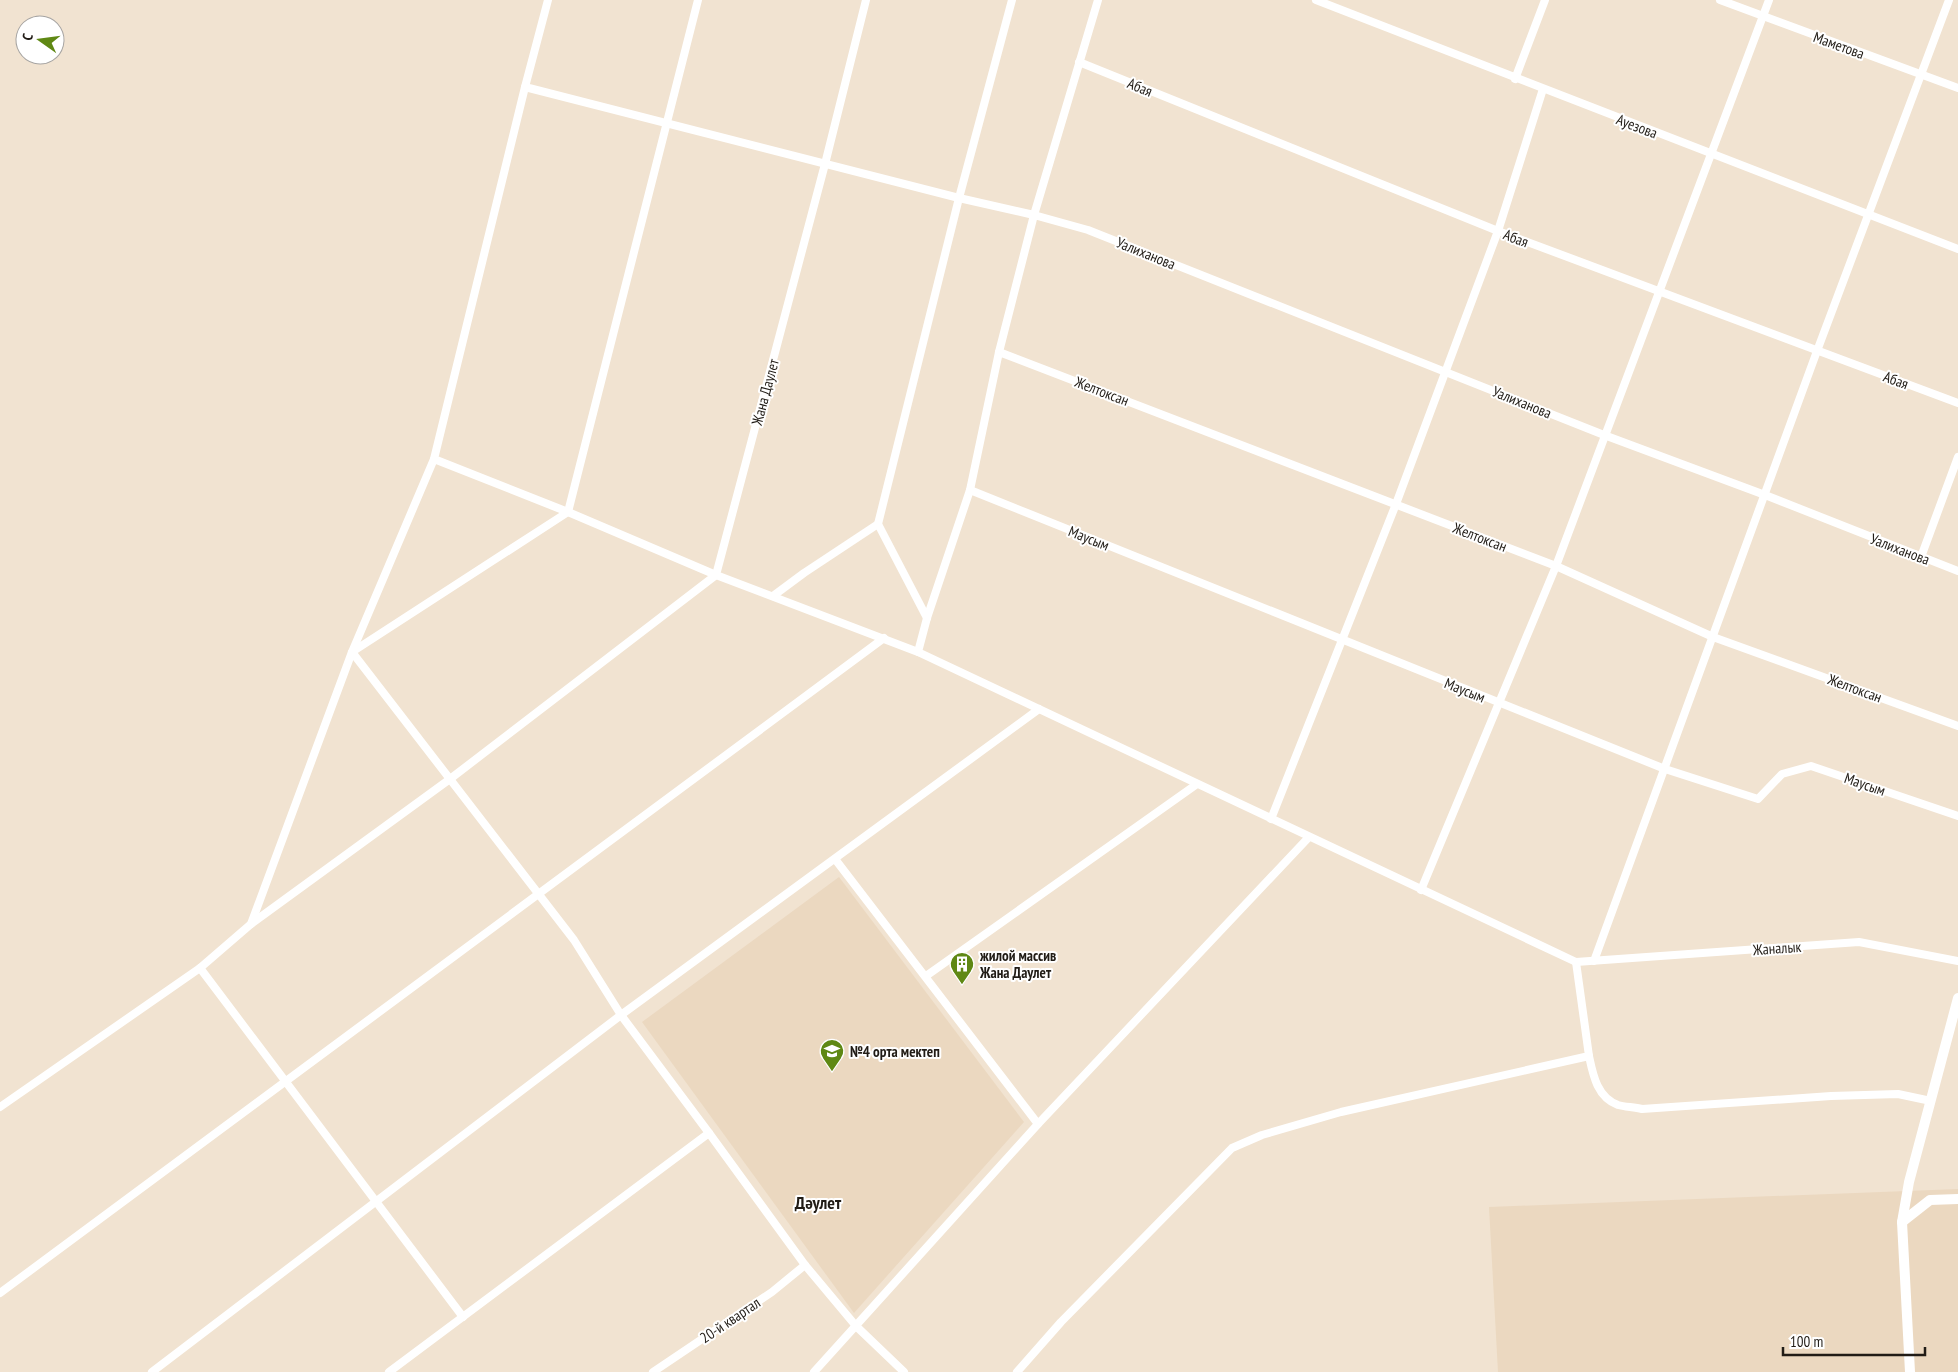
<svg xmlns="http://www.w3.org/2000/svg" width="1958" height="1372" font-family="'PT Sans Narrow',sans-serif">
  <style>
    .built { fill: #ebd8c0 }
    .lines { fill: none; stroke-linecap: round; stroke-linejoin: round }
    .minor { stroke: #fff; stroke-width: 8 }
    .tertiary { stroke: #fff; stroke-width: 10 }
    .labels { text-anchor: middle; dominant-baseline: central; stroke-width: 4; stroke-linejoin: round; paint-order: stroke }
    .street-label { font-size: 15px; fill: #211c16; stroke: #fff }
    .poi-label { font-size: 15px; font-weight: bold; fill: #211c16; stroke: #fff; text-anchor: start }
    .quarter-label { font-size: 18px; font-weight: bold; fill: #211c16; stroke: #fff }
  </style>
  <rect width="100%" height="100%" fill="#f1e3d1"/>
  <g class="built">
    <path d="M839,877L1024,1122L854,1313L642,1022Z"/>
    <path d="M1958,1189V1372H1498L1489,1207Z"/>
  </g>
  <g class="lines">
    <g class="minor">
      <path d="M548,0L525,87L959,198L1034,215L1098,0"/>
      <path d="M698,0L568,512L352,652L574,940L621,1015L709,1133L805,1265L856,1326L904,1372"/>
      <path d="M866,0L825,164L716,575L918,652"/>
      <path d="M1316,0L1958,249"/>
      <path d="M1720,0L1958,88"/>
      <path d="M1079,62L1498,231L1958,403"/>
      <path d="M1515,79L1545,0"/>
      <path d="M999,352L1556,566L1713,637L1958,726"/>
      <path d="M970,490L1665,769L1758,799L1782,774L1811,766L1958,816"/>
      <path d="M1921,557L1958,457"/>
      <path d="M1958,571L1765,495L1604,435L1088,230L1034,215L999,352L970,490L927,618L918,652L1576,962L1859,942L1958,961"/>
      <path d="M773,596L804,573L878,524"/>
      <path d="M927,618L878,524L959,198L1012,0"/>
      <path d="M1271,819L1396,504L1498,231L1543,89"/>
      <path d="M1421,890L1556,566L1769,0"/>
      <path d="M251,924L450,779L716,575L568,512L434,459L525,87"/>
      <path d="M1594,961L1817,351L1949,0"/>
      <path d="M200,968L463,1317"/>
      <path d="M926,976L1197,784"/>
      <path d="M1589,1056C1593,1075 1597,1097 1618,1105C1625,1107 1634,1107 1642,1109L1831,1096L1898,1094L1931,1101"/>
      <path d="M0,1107L200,968L251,924L352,652L434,459"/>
      <path d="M1038,1124L1309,837"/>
      <path d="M0,1293L884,638"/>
      <path d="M152,1372L621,1015L1039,709"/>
      <path d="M389,1372L709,1133"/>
      <path d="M653,1372L772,1292L805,1265"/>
      <path d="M814,1372L1038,1124L835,859"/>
      <path d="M1017,1372L1061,1322L1232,1148L1262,1135L1341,1112L1589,1056L1576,962"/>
    </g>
    <g class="tertiary">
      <path d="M1902,1222L1930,1200L1958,1199"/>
      <path d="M1910,1372L1902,1222L1909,1182L1958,998"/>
    </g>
  </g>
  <defs>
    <g id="building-pin" transform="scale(1.25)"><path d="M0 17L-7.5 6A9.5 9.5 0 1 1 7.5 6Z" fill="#5f8814" stroke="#fff"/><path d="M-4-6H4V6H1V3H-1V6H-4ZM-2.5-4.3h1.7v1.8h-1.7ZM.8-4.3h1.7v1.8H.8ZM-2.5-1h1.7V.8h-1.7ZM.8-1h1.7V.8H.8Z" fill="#fff"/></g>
    <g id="school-pin" transform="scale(1.25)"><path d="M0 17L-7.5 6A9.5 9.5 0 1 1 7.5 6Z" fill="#5f8814" stroke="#fff"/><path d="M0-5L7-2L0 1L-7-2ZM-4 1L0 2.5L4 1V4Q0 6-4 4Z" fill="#fff"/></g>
  </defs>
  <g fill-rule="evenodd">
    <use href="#building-pin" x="962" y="964"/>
    <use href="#school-pin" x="832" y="1051"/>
  </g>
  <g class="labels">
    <g class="street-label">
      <text transform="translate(1839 45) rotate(20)">Маметова</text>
      <text transform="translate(1140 87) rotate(22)">Абая</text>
      <text transform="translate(1637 126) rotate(21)">Ауезова</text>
      <text transform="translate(1516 238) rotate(21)">Абая</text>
      <text transform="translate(1146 253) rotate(22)">Уалиханова</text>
      <text transform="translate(1896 380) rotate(20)">Абая</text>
      <text transform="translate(1102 391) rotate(21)">Желтоксан</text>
      <text transform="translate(765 392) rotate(-75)">Жана Даулет</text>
      <text transform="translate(1522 402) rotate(22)">Уалиханова</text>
      <text transform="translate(1480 537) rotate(21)">Желтоксан</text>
      <text transform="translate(1089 538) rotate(22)">Маусым</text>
      <text transform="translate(1900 549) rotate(21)">Уалиханова</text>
      <text transform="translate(1855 688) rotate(20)">Желтоксан</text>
      <text transform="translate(1465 690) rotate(22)">Маусым</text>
      <text transform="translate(1865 784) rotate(19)">Маусым</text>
      <text transform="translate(1777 948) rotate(-4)">Жаналык</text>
      <text transform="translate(730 1320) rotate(-34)">20-й квартал</text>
    </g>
    <g class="poi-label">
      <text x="980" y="955">жилой массив<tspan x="980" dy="17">Жана Даулет</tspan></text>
      <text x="850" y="1051">№4 орта мектеп</text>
    </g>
    <g class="quarter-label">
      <text x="818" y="1202">Дәулет</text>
    </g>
  </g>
  <g transform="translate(40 40) rotate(284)"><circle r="24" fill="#ffffff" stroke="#a6a4a2"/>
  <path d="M0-4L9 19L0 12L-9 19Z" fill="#5f8814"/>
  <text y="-8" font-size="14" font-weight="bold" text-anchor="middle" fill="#211c16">С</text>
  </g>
  <path d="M1783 1347v8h142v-8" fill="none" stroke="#211c16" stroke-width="2.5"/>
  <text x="1790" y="1347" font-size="15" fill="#211c16" stroke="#ffffff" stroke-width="4" paint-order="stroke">100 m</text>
</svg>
